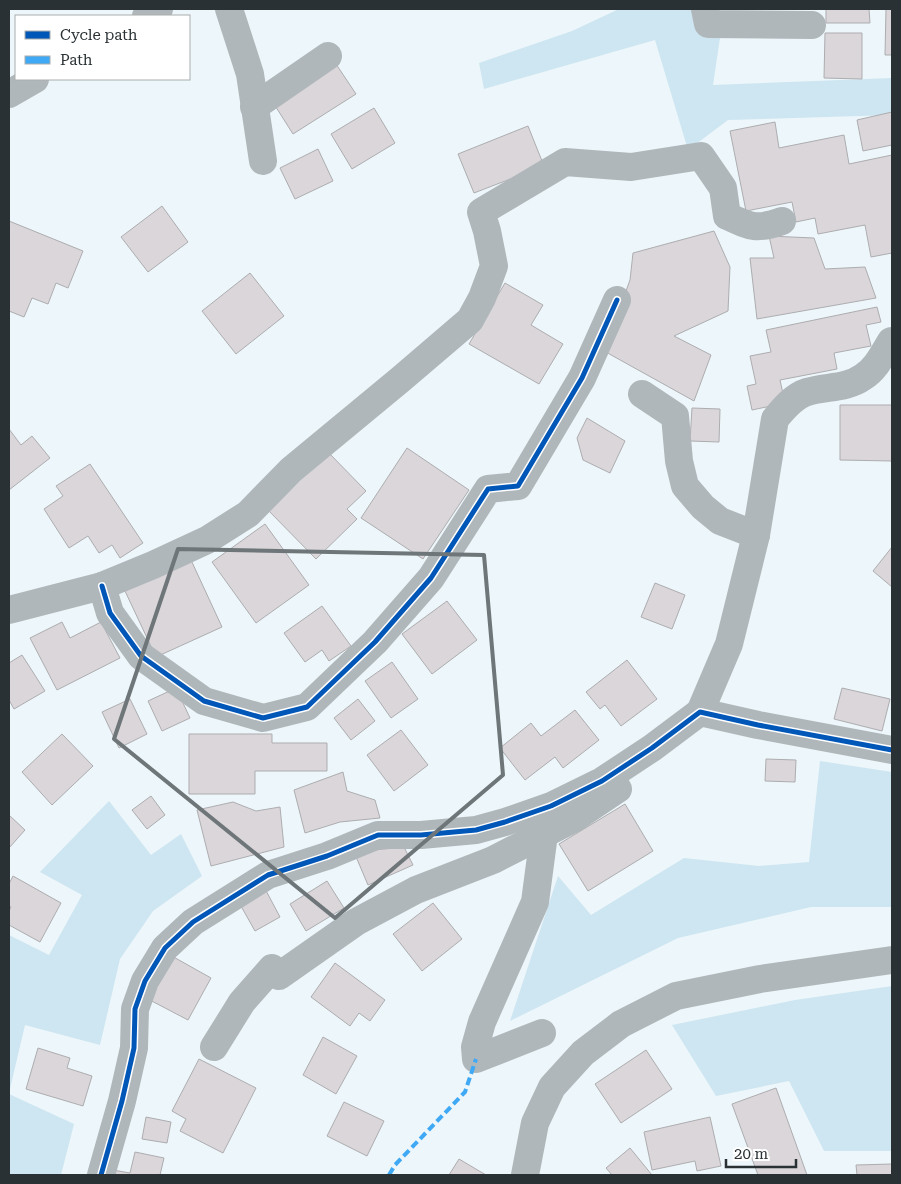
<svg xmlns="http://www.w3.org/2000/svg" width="901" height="1184" font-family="'Roboto Serif',serif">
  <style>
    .green { fill: #cde6f1 }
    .building { fill: #dad6d9; stroke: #adadb0 }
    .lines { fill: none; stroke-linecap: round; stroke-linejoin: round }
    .minor { stroke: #b0b7bb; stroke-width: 28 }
    .quiet { stroke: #3fa9f5; stroke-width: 4; stroke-dasharray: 8 4; stroke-linecap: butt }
    .cycleway-casing { stroke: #fff; stroke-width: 8 }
    .cycleway { stroke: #0057b8; stroke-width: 5 }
    .marked { fill: none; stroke: #6e7679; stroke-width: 4; stroke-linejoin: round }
  </style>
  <rect width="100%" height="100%" fill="#edf6fa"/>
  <g class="green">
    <path d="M619,9H709L720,38L713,85L892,78V115L728,120L688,150L655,40L484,89L479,63L572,31Z"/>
    <path d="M820,761L892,772V907H811L678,938L510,1021L558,876L591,915L684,858L759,866L809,862Z"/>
    <path d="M109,801L151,855L181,834L202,876L153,911L120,959L100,1045L25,1025L9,1093V935L49,955L82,895L40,872Z"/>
    <path d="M892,986V1151H824L789,1081L716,1096L672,1025L795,1000Z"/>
    <path d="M9,1094L74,1124L61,1175H9Z"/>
  </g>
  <g class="building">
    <path d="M826,9H869L870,23H826Z"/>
    <path d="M886,9H892V55H885Z"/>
    <path d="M825,33H862V79L824,78Z"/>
    <path d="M336,64L356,94L293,134L274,104Z"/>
    <path d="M374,108L395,143L352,169L331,134Z"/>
    <path d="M892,112V145L863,151L857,120Z"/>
    <path d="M775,122L779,148L844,135L849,164L892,155V253L871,257L865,225L818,234L815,218L796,222L792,202L746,211L730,131Z"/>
    <path d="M528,126L544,166L474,193L458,154Z"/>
    <path d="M318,149L333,181L295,199L280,168Z"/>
    <path d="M162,206L188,242L148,272L121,237Z"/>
    <path d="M9,221L83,251L68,288L56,283L48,304L32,298L24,317L9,311Z"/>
    <path d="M714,231L730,267L728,311L674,336L711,355L694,401L604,351L630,280L633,253Z"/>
    <path d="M769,236L814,238L825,269L865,267L876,298L757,319L750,258H774Z"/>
    <path d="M250,273L284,316L236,354L202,311Z"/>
    <path d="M505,283L543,305L531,325L563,344L539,384L469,344Z"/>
    <path d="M877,307L881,322L866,325L871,346L834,353L837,369L780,380L785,403L752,410L747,386L756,384L750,356L771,352L766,330Z"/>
    <path d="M840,405H892V461L840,460Z"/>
    <path d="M692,408L720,409L719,442L690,441Z"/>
    <path d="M587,418L625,441L610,473L583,460L577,438Z"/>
    <path d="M9,429L21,445L32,436L50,458L9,490Z"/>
    <path d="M407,448L469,490L423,559L361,518Z"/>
    <path d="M326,450L366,491L347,509L357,519L316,559L266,508Z"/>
    <path d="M90,464L143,543L120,558L112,545L99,553L88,536L69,548L44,509L63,496L56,486Z"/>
    <path d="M265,524L309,585L256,623L212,562Z"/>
    <path d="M892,547V587L873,571Z"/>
    <path d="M191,560L222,627L156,657L125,591Z"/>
    <path d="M655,583L685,595L672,629L641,617Z"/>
    <path d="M447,601L477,640L432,674L402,634Z"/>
    <path d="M322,606L351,646L329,661L322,650L305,662L284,633Z"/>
    <path d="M62,622L70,638L101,622L120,658L57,690L30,638Z"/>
    <path d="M22,655L45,691L14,709L9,700V663Z"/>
    <path d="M627,660L657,699L621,726L605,705L600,709L586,692Z"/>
    <path d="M392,662L418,699L391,718L365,681Z"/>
    <path d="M176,688L190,718L162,731L148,701Z"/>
    <path d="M842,688L890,699L882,731L834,719Z"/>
    <path d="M130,699L147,734L119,748L102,712Z"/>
    <path d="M358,699L375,721L351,740L334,718Z"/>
    <path d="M575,710L599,740L563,768L555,757L525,780L500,748L531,723L541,736Z"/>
    <path d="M401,730L428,765L394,791L367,755Z"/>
    <path d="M62,734L93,766L52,805L22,772Z"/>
    <path d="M189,734H272V743H327V771H255V794H189Z"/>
    <path d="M766,759L796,760L795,782L765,781Z"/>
    <path d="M343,772L347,791L375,800L380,818L340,822L305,833L294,790Z"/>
    <path d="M151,796L165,815L147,829L132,810Z"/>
    <path d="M233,802L256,811L280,807L284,847L211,866L197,810Z"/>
    <path d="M625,804L653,851L588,891L559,844Z"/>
    <path d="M9,815L25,830L9,848Z"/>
    <path d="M404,847L413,865L368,885L354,852Z"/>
    <path d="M13,876L61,903L40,942L9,925V911L11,907L9,906V884Z"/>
    <path d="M327,881L344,908L306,931L290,904Z"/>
    <path d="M263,885L280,917L255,931L237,899Z"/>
    <path d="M433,903L462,939L422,971L393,934Z"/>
    <path d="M170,955L211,978L188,1020L146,998Z"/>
    <path d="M335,963L385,1000L370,1021L359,1013L350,1026L311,997Z"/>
    <path d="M323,1037L357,1056L336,1094L303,1075Z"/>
    <path d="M38,1048L70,1058L67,1068L92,1076L83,1106L26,1089Z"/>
    <path d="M646,1050L672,1089L621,1123L595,1084Z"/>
    <path d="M199,1059L256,1088L223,1153L180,1131L186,1119L172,1111Z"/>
    <path d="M776,1088L807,1175H758L732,1104Z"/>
    <path d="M344,1102L384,1121L367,1156L327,1136Z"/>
    <path d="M146,1117L171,1122L167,1143L142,1139Z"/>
    <path d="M710,1117L721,1166L697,1171L695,1161L652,1170L644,1132Z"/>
    <path d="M630,1148L652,1175H612L606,1168Z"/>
    <path d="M135,1152L164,1158L160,1175H112L113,1170L130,1173Z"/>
    <path d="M459,1159L486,1175H449Z"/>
    <path d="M892,1164V1175H857L856,1165Z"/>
  </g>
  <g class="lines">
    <g class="minor">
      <path d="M229,9L250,74L263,161"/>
      <path d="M705,9L708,24L812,25"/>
      <path d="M146,16L159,9"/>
      <path d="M9,94L35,79"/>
      <path d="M254,107L328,56"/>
      <path d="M642,394L675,416L679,461L685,486L703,507L720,521L756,535"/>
      <path d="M102,586L110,613L141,656L204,701L263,718L307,707L375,642L431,578L488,489L518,486L582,378L617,300"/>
      <path d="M9,610L102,586L153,565L207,540L248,514L291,470L401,379L470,320L482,298L494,266L487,231L481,212L565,162L631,167L701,156L723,188L727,216C751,227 757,230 782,221"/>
      <path d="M700,712L729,644L756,535L775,419C783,409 794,396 807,392C826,386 846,389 863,377C876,369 883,354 891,341"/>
      <path d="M542,1033L476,1059L475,1047L482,1022L535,902L544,834"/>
      <path d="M214,1047L242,1002L272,968L279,976L356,922L416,890L493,860L544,834L575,818L618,789"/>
      <path d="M101,1175L122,1101L134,1048L135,1009L145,981L165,948L193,922L268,875L327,856L378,835H421L476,830L505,822L551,806L602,781L652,748L700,712L758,725L892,750"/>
      <path d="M525,1175L535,1123L552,1087L583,1053L621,1024L676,996L760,979L892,960"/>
    </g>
    <path class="quiet" d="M389,1175L395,1165L465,1092L476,1059"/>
    <g class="cycleway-casing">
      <g id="cycleway">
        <path d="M102,586L110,613L141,656L204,701L263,718L307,707L375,642L431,578L488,489L518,486L582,378L617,300"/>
        <path d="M101,1175L122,1101L134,1048L135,1009L145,981L165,948L193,922L268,875L327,856L378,835H421L476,830L505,822L551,806L602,781L652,748L700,712L758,725L892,750"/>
      </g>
    </g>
    <use href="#cycleway" class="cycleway"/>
  </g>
  <path class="marked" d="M178,549L484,555L503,775L335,918L114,739Z"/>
  <rect width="901" height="1184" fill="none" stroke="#2a3134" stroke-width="20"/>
  <rect x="15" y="15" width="175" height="65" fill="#ffffff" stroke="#aaadae"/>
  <rect x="25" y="31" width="25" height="8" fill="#0057b8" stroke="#aaadae"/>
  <text x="60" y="40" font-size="15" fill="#2a3134">Cycle path</text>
  <rect x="25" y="56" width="25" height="8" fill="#3fa9f5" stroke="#aaadae"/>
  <text x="60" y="65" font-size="15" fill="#2a3134">Path</text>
  <path d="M726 1159v8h70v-8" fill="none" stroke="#2a3134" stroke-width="2.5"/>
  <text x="734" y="1159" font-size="15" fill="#2a3134" stroke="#ffffff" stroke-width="4" paint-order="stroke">20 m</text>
</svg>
